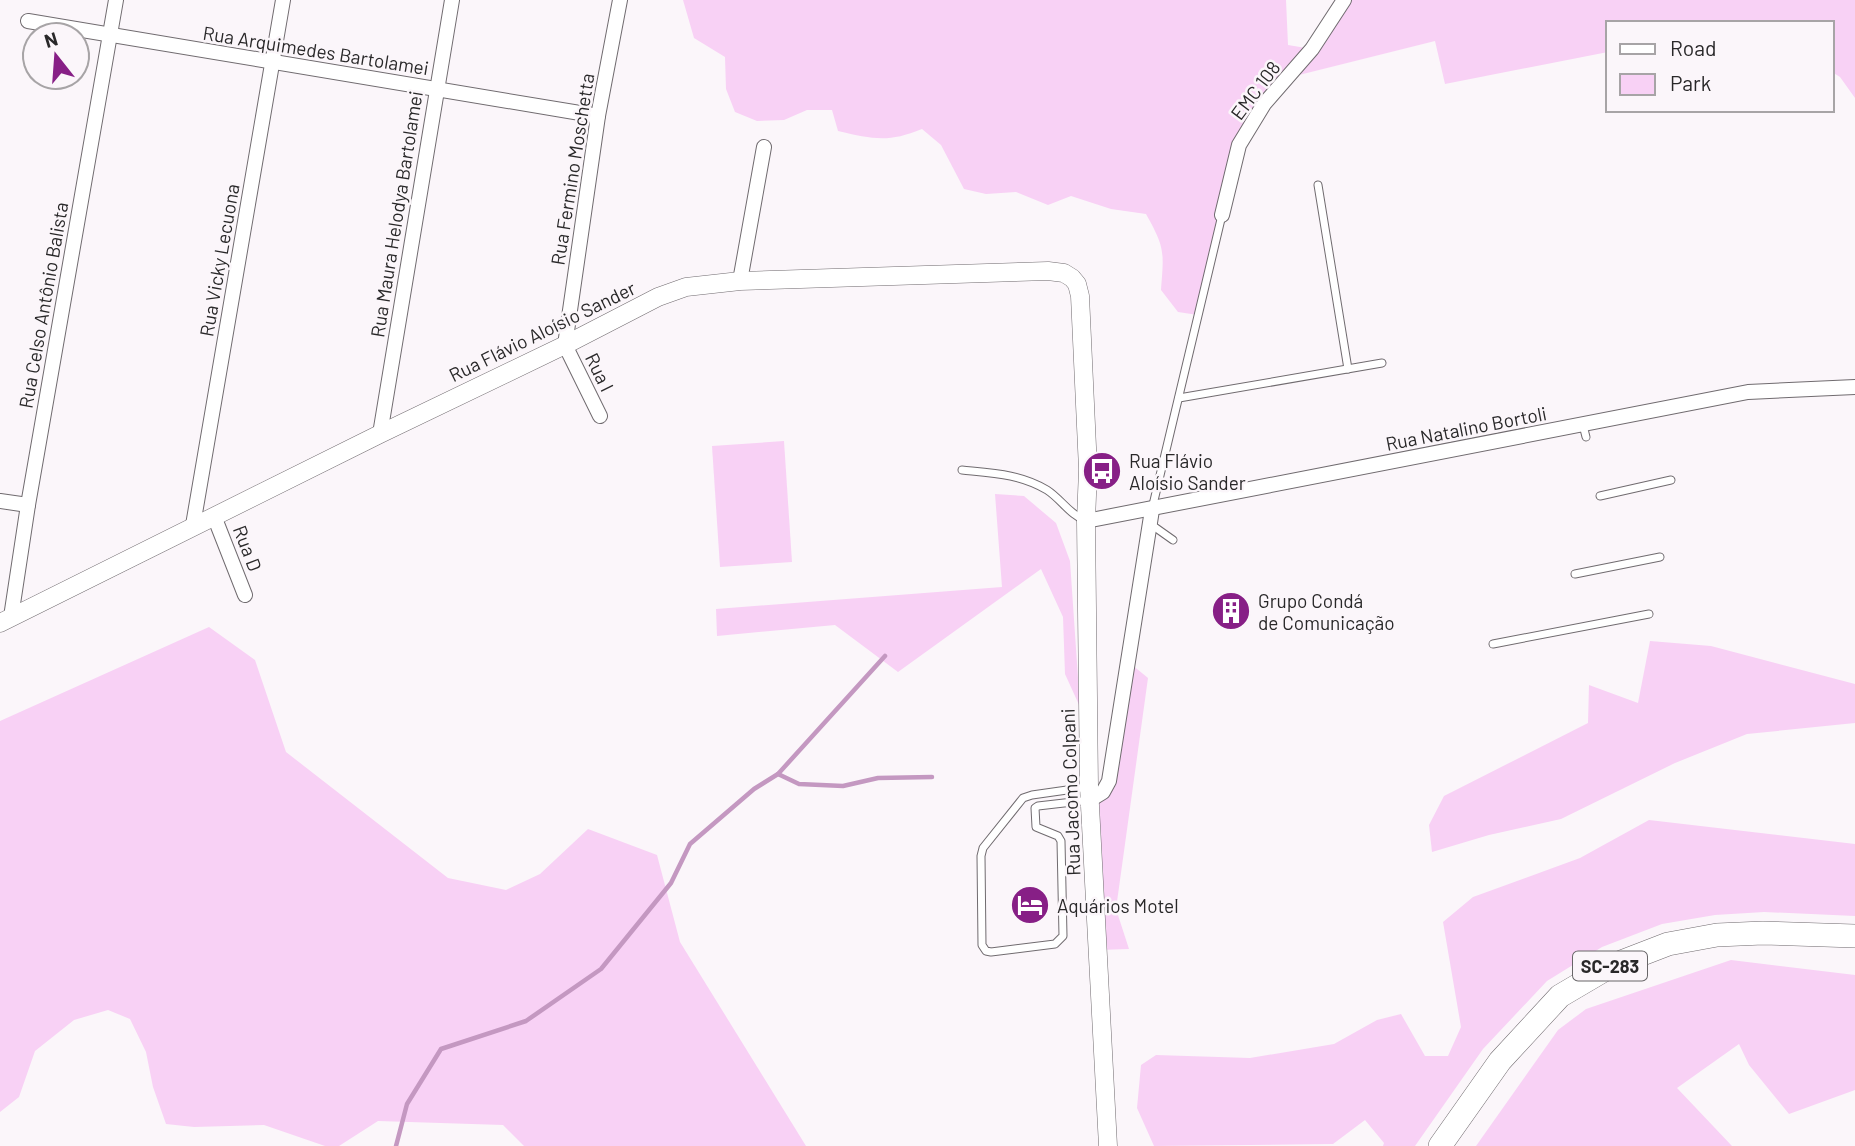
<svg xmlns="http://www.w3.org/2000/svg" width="1855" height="1146" font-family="Barlow,sans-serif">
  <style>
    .green { fill: #f8d1f5 }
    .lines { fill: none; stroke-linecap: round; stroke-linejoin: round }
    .stream { stroke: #c498c1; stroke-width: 4.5 }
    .service-casing { stroke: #706b6f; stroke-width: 9 }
    .minor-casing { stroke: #706b6f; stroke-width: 16 }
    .tertiary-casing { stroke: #706b6f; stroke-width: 19 }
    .primary-casing { stroke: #706b6f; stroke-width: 24 }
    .service { stroke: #fff; stroke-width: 7 }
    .minor { stroke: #fff; stroke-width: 14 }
    .tertiary { stroke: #fff; stroke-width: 18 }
    .primary { stroke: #fff; stroke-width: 23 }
    .labels { text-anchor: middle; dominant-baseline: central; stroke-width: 5; stroke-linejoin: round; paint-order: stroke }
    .shield { fill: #fbf6fa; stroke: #686668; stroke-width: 2 }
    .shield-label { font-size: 18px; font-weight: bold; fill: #292829 }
    .street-label { font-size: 19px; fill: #292829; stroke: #fbf6fa }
    .poi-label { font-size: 19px; fill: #292829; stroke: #fbf6fa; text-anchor: start }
  </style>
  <rect width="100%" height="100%" fill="#fbf6fa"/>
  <g class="green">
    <path d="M683,0H1286L1288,45L1312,49L1344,0H1855V98L1840,77L1832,72V23H1608V52L1445,84L1435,41L1287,78L1239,145L1198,315L1178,312L1161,290C1164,251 1165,248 1146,214L1111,209L1071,196L1048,205L1016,192L986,194L964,189L941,145L922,129C888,143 873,139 838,131L832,110H807L784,120L757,121L735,112L726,89L725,57L694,38Z"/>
    <path d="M784,441L792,562L720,567L712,446Z"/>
    <path d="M995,494L1024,496L1056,523L1070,561L1080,707L1065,674L1063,617L1041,569L898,672L835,625L717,636L716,609L1002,587Z"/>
    <path d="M209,627L255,660L286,752L448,878L506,890L540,874L588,829L657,855L680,942L806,1146H524L503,1125L378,1121L339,1146H325L264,1125L194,1127L166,1124L153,1087L146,1052L130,1019L108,1010L74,1020L35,1051L19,1097L0,1112V721Z"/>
    <path d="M1650,641L1711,646L1855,684V723L1747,734L1675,763L1561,819L1489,835L1432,852L1429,825L1444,796L1588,723L1589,685L1638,703Z"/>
    <path d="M1126,660L1148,678L1116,909L1129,949L1098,950L1090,800L1103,792Z"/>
    <path d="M1649,820L1855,844V916L1764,912L1715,915L1662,924L1602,947L1547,981L1483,1049L1415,1146H1383L1384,1143L1365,1120L1333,1144L1154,1146L1137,1108L1141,1065L1156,1055L1250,1058L1334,1044L1377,1020L1401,1014L1425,1056H1448L1461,1027L1443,922L1473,897L1580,858Z"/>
    <path d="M1731,960L1855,975V1090L1789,1114L1749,1065L1739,1044L1677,1088L1732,1146H1476L1558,1030L1586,1009Z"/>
  </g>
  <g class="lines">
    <g class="stream">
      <path d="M778,774L799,784L843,786L878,778L932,777"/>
      <path d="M396,1146L407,1104L441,1049L526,1021L601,969L671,883L690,844L754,789L778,774L885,656"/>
    </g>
    <g class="service-casing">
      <g id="service">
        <path d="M1318,185L1348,369"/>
        <path d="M1179,398L1382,363"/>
        <path d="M1583,425L1586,437"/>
        <path d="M962,470C992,473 1021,474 1047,490C1061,499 1070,515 1086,521"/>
        <path d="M1600,496L1671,480"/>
        <path d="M1152,509L1222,215"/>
        <path d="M1149,523L1173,540"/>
        <path d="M1575,574L1660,557"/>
        <path d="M1493,644L1649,614"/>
        <path d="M1088,787L1032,795L1023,798L983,848L981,856L982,945L986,951L991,952L1055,944L1063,936L1061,841L1058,836L1036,827L1035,808L1038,806L1090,800"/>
      </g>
    </g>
    <g class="minor-casing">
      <g id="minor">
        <path d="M28,21L598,116"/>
        <path d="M1222,215L1239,145L1264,104L1312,49L1344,0"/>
        <path d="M740,281L764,147"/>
        <path d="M600,416L565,345L598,116L620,0"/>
        <path d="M380,434L452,0"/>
        <path d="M0,501L28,505"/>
        <path d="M214,516L245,595"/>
        <path d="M1086,521L1748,392L1855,387"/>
        <path d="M193,525L283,0"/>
        <path d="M11,617L28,505L116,0"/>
        <path d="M1090,800L1103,792L1109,781L1152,510"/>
      </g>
    </g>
    <g class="tertiary-casing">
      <path id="tertiary" d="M0,623L380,434L565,345L658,297L686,287L740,281L1048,271L1064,273L1072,278L1077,284L1080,296L1088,469L1086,521L1089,787L1108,1146"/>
    </g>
    <g class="primary-casing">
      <path id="primary" d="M1440,1146L1500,1061L1560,996L1611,966L1668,944L1717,935L1763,933L1855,936"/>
    </g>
    <use href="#service" class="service"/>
    <use href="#minor" class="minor"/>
    <use href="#tertiary" class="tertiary"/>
    <use href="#primary" class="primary"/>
  </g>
  <defs>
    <g id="bus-disc" transform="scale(2.0125)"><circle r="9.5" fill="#871f86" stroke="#fbf6fa"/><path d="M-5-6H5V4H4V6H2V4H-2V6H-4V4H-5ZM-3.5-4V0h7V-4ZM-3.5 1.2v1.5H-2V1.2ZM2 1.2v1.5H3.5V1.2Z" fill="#fff"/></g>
    <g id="building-disc" transform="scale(2.0125)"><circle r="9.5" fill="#871f86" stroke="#fbf6fa"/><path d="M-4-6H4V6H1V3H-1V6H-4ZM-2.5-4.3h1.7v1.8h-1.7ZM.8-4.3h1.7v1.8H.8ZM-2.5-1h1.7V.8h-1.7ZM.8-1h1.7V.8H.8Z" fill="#fff"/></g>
    <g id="hotel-disc" transform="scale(2.0125)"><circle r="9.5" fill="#871f86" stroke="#fbf6fa"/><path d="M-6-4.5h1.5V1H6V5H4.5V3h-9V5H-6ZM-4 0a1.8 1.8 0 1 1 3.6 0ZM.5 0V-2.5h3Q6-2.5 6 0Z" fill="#fff"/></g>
  </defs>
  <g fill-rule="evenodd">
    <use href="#bus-disc" x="1102" y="471"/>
    <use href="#building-disc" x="1231" y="611"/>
    <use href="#hotel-disc" x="1030" y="905"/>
  </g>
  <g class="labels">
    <rect class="shield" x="1573" y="951.5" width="74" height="29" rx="5"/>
    <g class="shield-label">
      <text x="1610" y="966">SC-283</text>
    </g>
    <g class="street-label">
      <text transform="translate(316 50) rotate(9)">Rua Arquimedes Bartolamei</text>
      <text transform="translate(1255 90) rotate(-53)">EMC 108</text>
      <text transform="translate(572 169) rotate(-81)">Rua Fermino Moschetta</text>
      <text transform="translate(396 214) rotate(-81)">Rua Maura Helodya Bartolamei</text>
      <text transform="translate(219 260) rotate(-80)">Rua Vicky Lecuona</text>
      <text transform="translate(43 305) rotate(-80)">Rua Celso Antônio Balista</text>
      <text transform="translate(542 331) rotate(-26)">Rua Flávio Aloísio Sander</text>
      <text transform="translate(600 372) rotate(64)">Rua I</text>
      <text transform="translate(1466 428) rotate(-11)">Rua Natalino Bortoli</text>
      <text transform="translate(248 548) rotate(69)">Rua D</text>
      <text transform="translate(1070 792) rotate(-92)">Rua Jacomo Colpani</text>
    </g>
    <g class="poi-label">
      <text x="1129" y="460">Rua Flávio<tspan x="1129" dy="22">Aloísio Sander</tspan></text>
      <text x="1258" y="600">Grupo Condá<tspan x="1258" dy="22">de Comunicação</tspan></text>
      <text x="1057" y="905">Aquários Motel</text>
    </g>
  </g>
  <rect x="1606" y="21" width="228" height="91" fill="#fbf6fa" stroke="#a7a4a6" stroke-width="2"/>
  <rect x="1620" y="44" width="35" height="10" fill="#ffffff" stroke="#a7a4a6" stroke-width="2"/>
  <text x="1670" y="56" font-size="21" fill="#292829">Road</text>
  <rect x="1620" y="74" width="35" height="21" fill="#f8d1f5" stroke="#a7a4a6" stroke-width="2"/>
  <text x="1670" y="91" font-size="21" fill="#292829">Park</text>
  <g transform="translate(56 56) rotate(343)"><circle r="33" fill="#fbf6fa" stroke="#a7a4a6" stroke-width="2"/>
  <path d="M0-5L12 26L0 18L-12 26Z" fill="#871f86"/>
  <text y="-10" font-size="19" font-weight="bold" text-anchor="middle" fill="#292829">N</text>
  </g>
</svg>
